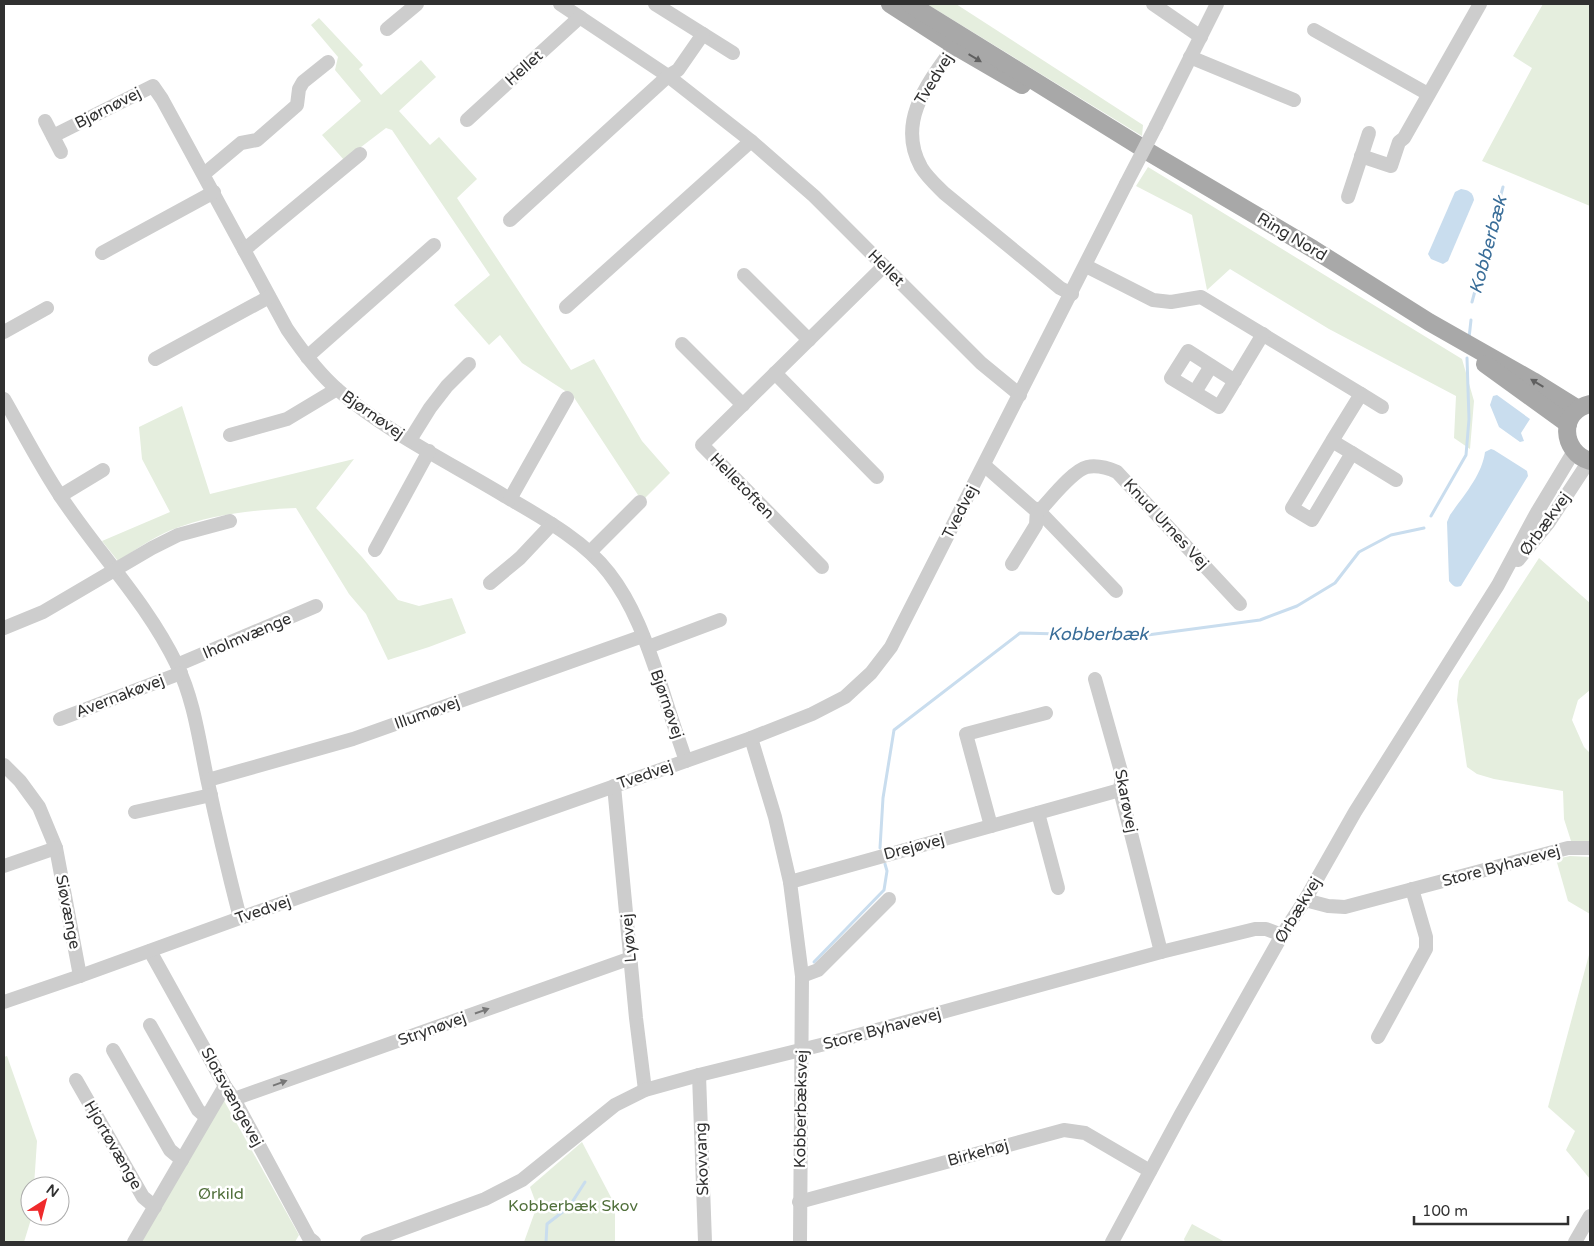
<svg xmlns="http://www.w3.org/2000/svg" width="1594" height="1246" font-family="'Varela Round',sans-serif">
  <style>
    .green { fill: #e5eede }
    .water { fill: #c9ddee }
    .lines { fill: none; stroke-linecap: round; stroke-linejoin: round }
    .stream { stroke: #c9ddee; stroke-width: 3 }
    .minor { stroke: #cdcdcd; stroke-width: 14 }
    .major { stroke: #a8a8a8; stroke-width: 18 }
    .minor-bridge { stroke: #cdcdcd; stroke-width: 14 }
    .oneway { fill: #606060 }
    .oneway2 { fill: #777 }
    .labels { text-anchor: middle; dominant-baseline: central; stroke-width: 5; stroke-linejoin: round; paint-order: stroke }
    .street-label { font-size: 16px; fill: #303030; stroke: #fff }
    .park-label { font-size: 16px; fill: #506f3a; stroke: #fff }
    .water-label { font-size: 18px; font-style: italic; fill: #396d98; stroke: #fff }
  </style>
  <rect width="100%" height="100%" fill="#fff"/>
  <g class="green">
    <path d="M927,4H956L1143,125L1142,136Z"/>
    <path d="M1543,4H1590V206L1482,161L1532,68L1513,56Z"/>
    <path d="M319,18L363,65L359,69L381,95L421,60L436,77L399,111L430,145L439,137L477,179L457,198L571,370L594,359L642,441L670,473L642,501L573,396L522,363L500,335L489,345L454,305L490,275L392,130L386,128L344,160L322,135L361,101L335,70L338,57L311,25Z"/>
    <path d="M1148,167L1462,359L1474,401L1470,449L1454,438L1456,396L1329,329L1230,269L1207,290L1192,215L1136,186Z"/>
    <path d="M182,406L210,494L354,459L316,508L362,557L398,600L419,606L452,598L466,633L429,647L388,660L366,614L349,594L296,508C252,510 212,514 171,530C152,538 135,550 118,561L102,541L170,512L142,459L139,427Z"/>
    <path d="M1539,558L1590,603V690L1578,700L1572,720L1584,747L1590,753V842L1571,841L1564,819L1563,791L1494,779L1477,774L1467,767L1457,700L1459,681Z"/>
    <path d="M1570,856L1590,857V914L1568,901L1556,859Z"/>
    <path d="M1590,951V1179L1566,1150L1575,1131L1548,1107Z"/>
    <path d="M7,1056L37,1141L34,1186H30V1216H32L24,1242H4V1057Z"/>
    <path d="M222,1097L299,1235L295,1242H138Z"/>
    <path d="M582,1142L615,1205V1242H524L537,1206L530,1187Z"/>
    <path d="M1192,1224L1225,1242H1185L1184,1239Z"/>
  </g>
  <g class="water">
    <path d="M1461,189C1468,190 1473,192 1474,200L1448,261L1443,264L1431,259L1428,254L1455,192Z"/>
    <path d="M1497,395L1530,419L1521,433L1524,441L1520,442L1499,427L1490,405L1493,396Z"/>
    <path d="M1491,449L1494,450L1527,471L1528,476L1461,586C1455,588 1453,586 1449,581L1447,522L1450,515C1464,495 1482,475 1485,452Z"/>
  </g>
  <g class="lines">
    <g class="stream">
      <path d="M1472,302L1503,187"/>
      <path d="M1469,338L1471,320"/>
      <path d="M1431,516L1466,455L1469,419L1467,358"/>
      <path d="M880,848L883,798L894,730L1020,633L1140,636L1260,620L1297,606L1335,583L1359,552L1391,535L1424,528"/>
      <path d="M814,962L884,890L887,871L885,864"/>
      <path d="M546,1242L547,1224L569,1207L585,1182"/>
    </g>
    <g class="minor">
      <path d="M560,4L668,76L751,141L814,196L981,363L1020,395"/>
      <path d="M655,4L733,53"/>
      <path d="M1153,4L1201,37"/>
      <path d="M387,29L417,4"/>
      <path d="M1314,30L1428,94"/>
      <path d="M960,38C934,76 894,118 921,167C927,177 936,185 944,193L1060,288L1072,294"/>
      <path d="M1190,57L1294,100"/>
      <path d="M467,120L580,17"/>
      <path d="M45,121L61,152"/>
      <path d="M1156,126L1217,4"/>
      <path d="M53,136L153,86L162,99L180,132L287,329C302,351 318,373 338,390C385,431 450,463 503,495C539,516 584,540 609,573C634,605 647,644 660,682C668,708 677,735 686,761"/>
      <path d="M1361,156L1391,166L1399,142L1404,138L1480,4"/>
      <path d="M204,174L241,143L257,140L296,106L297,105L299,89L303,82L328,62"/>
      <path d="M1348,197L1369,133"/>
      <path d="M510,220L668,76L678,70L703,34"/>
      <path d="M244,250L360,154"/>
      <path d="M102,253L214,192"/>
      <path d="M1086,266L1153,300L1171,302L1201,297L1361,394L1332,441L1352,453L1312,520L1292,508L1332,441"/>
      <path d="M744,275L809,340"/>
      <path d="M566,307L751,141"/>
      <path d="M4,332L47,308"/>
      <path d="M682,344L743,405"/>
      <path d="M307,357L434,245"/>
      <path d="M155,359L269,297"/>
      <path d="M775,373L877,477"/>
      <path d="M1235,381L1188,351L1171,378L1219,407L1263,334"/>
      <path d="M1195,392L1211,366"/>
      <path d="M1361,394L1382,407"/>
      <path d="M4,399C23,432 40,466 61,497C99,554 147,603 177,665C194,700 199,740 207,778C217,825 228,871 240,918"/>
      <path d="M230,435L287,419L337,389"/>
      <path d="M410,440L430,408L447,386L469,364"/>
      <path d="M1352,453L1396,480"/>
      <path d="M984,465L1033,508L1037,509L1116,591"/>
      <path d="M60,496L103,470"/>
      <path d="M510,499L567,398"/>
      <path d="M375,550L429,451"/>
      <path d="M590,552L640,502"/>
      <path d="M1518,560L1549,522L1589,461"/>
      <path d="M1012,564L1036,525L1037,509H1040L1043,507C1053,496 1074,470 1087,467C1097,465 1108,468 1117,472L1240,604"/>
      <path d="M822,567L702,445L884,266"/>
      <path d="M490,583L520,558L552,524"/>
      <path d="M4,628L43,612L152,548L178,535L230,521"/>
      <path d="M648,647L720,620"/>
      <path d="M177,665L316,606"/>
      <path d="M1095,679L1122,775L1120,790L1161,952"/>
      <path d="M60,719L181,673"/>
      <path d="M751,738L775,817L790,882L802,976L800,1242"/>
      <path d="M4,765L20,781L39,807L56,848L80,976"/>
      <path d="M208,780L353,739L643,636"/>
      <path d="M614,786L636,1018L645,1090"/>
      <path d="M135,812L211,795"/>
      <path d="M1038,813L1058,888"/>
      <path d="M991,826L966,734L1046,713"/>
      <path d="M4,866L56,848"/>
      <path d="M790,882L1120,790"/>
      <path d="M1305,900L1328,906L1345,907L1568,848H1590"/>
      <path d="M150,951L225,1086L234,1099L309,1238L314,1242"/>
      <path d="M802,976L818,970L889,899"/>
      <path d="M4,1002L80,976L240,918L751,738L812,714L845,697L871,673L891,647L1126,184"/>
      <path d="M150,1025L198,1110L206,1117"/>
      <path d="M1378,1037L1426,949V937L1412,889"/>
      <path d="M113,1050L170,1150L182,1160"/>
      <path d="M699,1075L705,1242"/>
      <path d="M76,1080L143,1197L155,1207"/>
      <path d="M234,1099L631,958"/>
      <path d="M799,1202L1064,1130L1085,1133L1150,1171"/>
      <path d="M134,1242L225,1086"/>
      <path d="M367,1242L485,1199L522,1180L615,1105L645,1090L699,1075L833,1042L1161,952L1255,929H1266L1282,935"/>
      <path d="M1112,1242L1181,1114L1282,935L1305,900L1355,812L1498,585L1536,514L1574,451"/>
      <path d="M1575,1242L1590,1216"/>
    </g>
    <g class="major">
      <path d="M890,4L955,46L1022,85"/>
      <path d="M910,4L1152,154L1313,249L1429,322L1533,381L1578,409"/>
      <path d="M1485,364L1568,424"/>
      <path d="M1590,404C1558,411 1561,452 1590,461"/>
    </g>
    <path class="minor-bridge" d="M1126,184L1156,126"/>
  </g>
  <defs><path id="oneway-solid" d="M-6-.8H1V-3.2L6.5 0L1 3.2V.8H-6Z" transform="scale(1.25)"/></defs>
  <g class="oneway">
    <use href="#oneway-solid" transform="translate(975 58) rotate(31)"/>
    <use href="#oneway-solid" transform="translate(1537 383) rotate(-149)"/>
  </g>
  <g class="oneway2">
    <use href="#oneway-solid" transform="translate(482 1011) rotate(-19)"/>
    <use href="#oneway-solid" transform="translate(280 1083) rotate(-20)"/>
  </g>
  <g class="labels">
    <g class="street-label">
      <text transform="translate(524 68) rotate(-42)">Hellet</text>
      <text transform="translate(934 79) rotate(-58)">Tvedvej</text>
      <text transform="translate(108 108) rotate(-27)">Bjørnøvej</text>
      <text transform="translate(1292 237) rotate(31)">Ring Nord</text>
      <text transform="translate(886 268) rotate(45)">Hellet</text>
      <text transform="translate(373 415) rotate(35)">Bjørnøvej</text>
      <text transform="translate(742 486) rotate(46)">Helletoften</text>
      <text transform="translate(960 512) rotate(-63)">Tvedvej</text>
      <text transform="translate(1166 524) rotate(47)">Knud Urnes Vej</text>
      <text transform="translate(1545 524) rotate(-54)">Ørbækvej</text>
      <text transform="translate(247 636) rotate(-23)">Iholmvænge</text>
      <text transform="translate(120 696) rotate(-21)">Avernakøvej</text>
      <text transform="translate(667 704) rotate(71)">Bjørnøvej</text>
      <text transform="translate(427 713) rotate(-20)">Illumøvej</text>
      <text transform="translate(645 775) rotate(-19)">Tvedvej</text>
      <text transform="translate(1126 801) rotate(79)">Skarøvej</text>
      <text transform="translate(914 847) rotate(-15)">Drejøvej</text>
      <text transform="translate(1501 866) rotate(-15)">Store Byhavevej</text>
      <text transform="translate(263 910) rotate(-19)">Tvedvej</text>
      <text transform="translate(1298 910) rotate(-59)">Ørbækvej</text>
      <text transform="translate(68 912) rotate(79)">Siøvænge</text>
      <text transform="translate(629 938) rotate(-95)">Lyøvej</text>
      <text transform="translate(432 1029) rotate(-20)">Strynøvej</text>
      <text transform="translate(882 1029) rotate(-15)">Store Byhavevej</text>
      <text transform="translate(232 1097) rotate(61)">Slotsvængevej</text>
      <text transform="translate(801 1109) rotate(-89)">Kobberbæksvej</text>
      <text transform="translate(113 1145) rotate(60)">Hjortøvænge</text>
      <text transform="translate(978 1153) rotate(-15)">Birkehøj</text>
      <text transform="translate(702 1159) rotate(-92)">Skovvang</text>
    </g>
    <g class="park-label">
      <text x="221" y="1194">Ørkild</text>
      <text x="573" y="1206">Kobberbæk Skov</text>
    </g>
    <g class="water-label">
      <text transform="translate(1488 245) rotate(-75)">Kobberbæk</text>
      <text x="1098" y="634">Kobberbæk</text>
    </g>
  </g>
  <rect width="1594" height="1246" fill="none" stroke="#303030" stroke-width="10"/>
  <g transform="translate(45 1201) rotate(36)"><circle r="24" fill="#ffffff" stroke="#acacac"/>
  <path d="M0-4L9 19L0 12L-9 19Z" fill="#ef2a2c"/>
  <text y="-8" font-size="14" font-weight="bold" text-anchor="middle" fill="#303030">N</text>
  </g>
  <path d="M1414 1216v8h154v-8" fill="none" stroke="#303030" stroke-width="2.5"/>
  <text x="1422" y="1216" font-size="15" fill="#303030" stroke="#ffffff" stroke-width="4" paint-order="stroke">100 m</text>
</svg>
